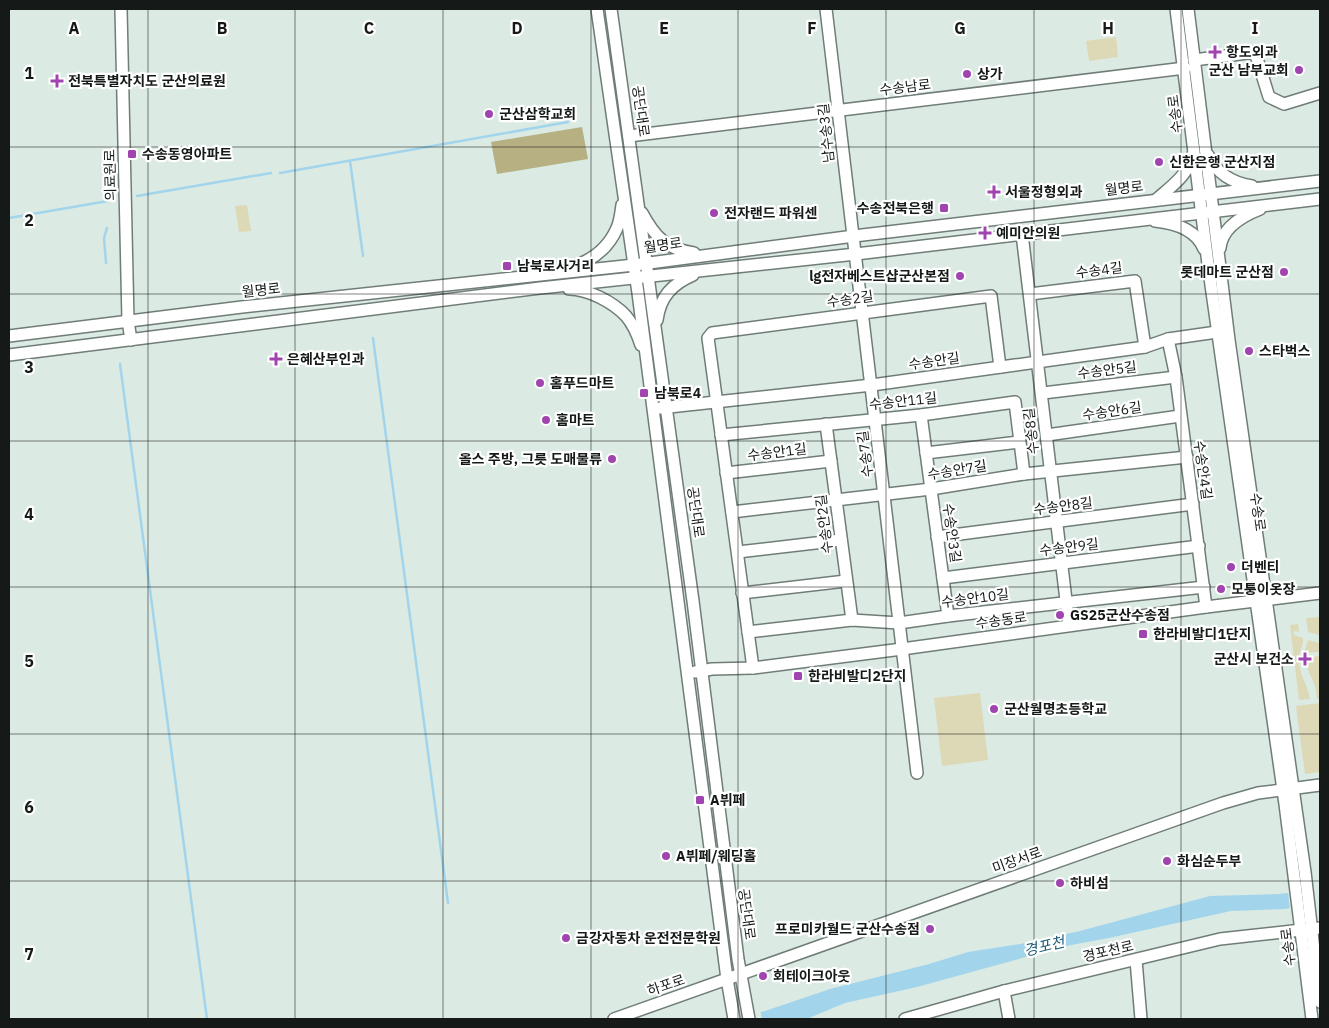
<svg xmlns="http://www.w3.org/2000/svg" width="1329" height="1028" font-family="'IBM Plex Sans','Noto Sans KR',sans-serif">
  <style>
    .green { fill: #ddd9b6 }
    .forest { fill: #b6b083 }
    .water { fill: #a2d5ec }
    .pier { fill: #dbeae3 }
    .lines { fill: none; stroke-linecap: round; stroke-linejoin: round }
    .stream { stroke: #a2d5ec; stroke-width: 2.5 }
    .minor-casing { stroke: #707d77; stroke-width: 14 }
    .minor { stroke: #fff; stroke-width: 11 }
    .grid { fill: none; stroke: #151a18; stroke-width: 1; stroke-opacity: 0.55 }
    .poi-dot { fill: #a044af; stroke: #fff; stroke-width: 2 }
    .labels { text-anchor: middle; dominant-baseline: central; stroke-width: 4.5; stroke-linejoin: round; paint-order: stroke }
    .poi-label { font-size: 14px; font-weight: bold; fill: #151a18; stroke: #fff; text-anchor: start }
    .street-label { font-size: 14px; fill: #151a18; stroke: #fff }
    .water-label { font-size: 15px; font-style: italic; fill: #1e5e76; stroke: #fff }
    .grid-label { font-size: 16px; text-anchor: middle; font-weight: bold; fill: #151a18; stroke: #fff; stroke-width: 4.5; stroke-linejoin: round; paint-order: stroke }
  </style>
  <rect width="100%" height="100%" fill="#dbeae3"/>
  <g class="green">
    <path d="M1116,37L1118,57L1089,61L1086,41Z"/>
    <path d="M247,205L251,231L239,232L235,206Z"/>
    <path d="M1320,617V635L1308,632L1306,618Z"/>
    <path d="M1298,624L1299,632L1294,631V635L1303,638C1304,645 1299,651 1299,658C1298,673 1308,685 1310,699L1299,700L1290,625Z"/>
    <path d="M1308,640L1320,643V652L1304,653Z"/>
    <path d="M1320,656V699H1317C1317,695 1316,690 1315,686C1312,676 1305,669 1307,658Z"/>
    <path d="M980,693L988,760L942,766L934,698Z"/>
    <path d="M1320,703V772L1305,774L1296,706Z"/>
  </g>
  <path class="forest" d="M582,127L588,159L497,174L491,142Z"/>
  <path class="water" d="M1320,890V905L1283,909L1231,911L1109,938L1066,946L917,987L845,1003L809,1018L799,1019H727L765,1011L830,989L929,964L968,952L1020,944L1080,931L1210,896L1278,894Z"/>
  <g class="pier">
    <path d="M1320,887V907L1290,911L1288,891Z"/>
    <path d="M760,1009L762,1019H725L726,1017Z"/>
  </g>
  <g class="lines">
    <g class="stream">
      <path d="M350,161L363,256"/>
      <path d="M280,173L568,122"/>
      <path d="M137,196L271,173"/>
      <path d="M9,218L108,201"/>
      <path d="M106,263L104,238L107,228"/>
      <path d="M373,338L448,903"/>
      <path d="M120,364L207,1019"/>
    </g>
    <g class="minor-casing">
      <g id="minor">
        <path d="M121,9L128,321L131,340"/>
        <path d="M597,9L638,293L727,979L734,1019"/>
        <path d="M611,9L693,601L738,959L749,1019"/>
        <path d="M826,9L917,773"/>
        <path d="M1176,9L1208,264L1285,804L1312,1019"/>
        <path d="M1188,9L1229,340L1305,872L1320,1002"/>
        <path d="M1194,60L1255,52L1269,97L1284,104L1320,93"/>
        <path d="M629,136L1185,68"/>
        <path d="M1208,155C1216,173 1233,183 1252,186"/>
        <path d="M1157,199C1172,186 1189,174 1193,154"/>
        <path d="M642,213C655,237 666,249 694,253"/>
        <path d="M1155,221C1175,223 1196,229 1204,249"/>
        <path d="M1022,234L1069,625"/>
        <path d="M1220,248C1222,227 1242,216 1260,209"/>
        <path d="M568,268C590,262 608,249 617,228C620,222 621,212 622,205"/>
        <path d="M569,289C588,289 613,302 626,316C633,324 638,336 641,345"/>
        <path d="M1030,294L1135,281L1145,347"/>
        <path d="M657,320C660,297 672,284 693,275"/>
        <path d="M9,336L242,307L634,265L854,236L1320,181"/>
        <path d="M1168,339L1176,377L1206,607"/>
        <path d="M9,355L540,288L856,254L1320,199"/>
        <path d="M1043,393L1176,377"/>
        <path d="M660,408L872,385L1145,347L1168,339L1217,332"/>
        <path d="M921,415L948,616"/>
        <path d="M826,424L852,620"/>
        <path d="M721,435L921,415L1015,402L1024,474"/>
        <path d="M1047,435L1180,416"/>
        <path d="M926,453L1019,442"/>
        <path d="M726,473L831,461"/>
        <path d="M732,512L931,489L1024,474L1187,457"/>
        <path d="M937,537L1193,504"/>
        <path d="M738,552L841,540"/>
        <path d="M943,578L1199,546"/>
        <path d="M742,593L846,581"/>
        <path d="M748,632L852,620L899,623L948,616L1204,587"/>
        <path d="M753,668L708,338L712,333L991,296L1000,367"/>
        <path d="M695,672L712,669L753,668L902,649L1206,607L1320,593"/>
        <path d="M1136,960L1141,1019"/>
        <path d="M1004,991L1009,1019"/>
        <path d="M614,1019L1223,803L1258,793L1320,785"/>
        <path d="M905,1019L1004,991L1220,939L1320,928"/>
      </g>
    </g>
    <use href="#minor" class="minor"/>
  </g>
  <path class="grid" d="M148,9V1019M295,9V1019M443,9V1019M591,9V1019M738,9V1019M886,9V1019M1034,9V1019M1181,9V1019M9,147H1320M9,294H1320M9,441H1320M9,587H1320M9,734H1320M9,881H1320"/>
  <g class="poi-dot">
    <path d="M1212.5 44.5h5v5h5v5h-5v5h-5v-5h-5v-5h5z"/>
    <circle cx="1299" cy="70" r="5"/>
    <circle cx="967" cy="74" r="5"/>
    <path d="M54.5 73.5h5v5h5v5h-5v5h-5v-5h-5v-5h5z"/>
    <circle cx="489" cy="114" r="5"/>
    <rect x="127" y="149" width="10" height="10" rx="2.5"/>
    <circle cx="1159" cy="162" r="5"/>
    <path d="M991.5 184.5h5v5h5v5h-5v5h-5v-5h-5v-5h5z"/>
    <rect x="939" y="203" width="10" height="10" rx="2.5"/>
    <circle cx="714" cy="213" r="5"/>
    <path d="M982.5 225.5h5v5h5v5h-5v5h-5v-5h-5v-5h5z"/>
    <rect x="502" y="261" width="10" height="10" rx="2.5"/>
    <circle cx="1284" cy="272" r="5"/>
    <circle cx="960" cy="276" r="5"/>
    <circle cx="1249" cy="351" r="5"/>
    <path d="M273.5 351.5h5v5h5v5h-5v5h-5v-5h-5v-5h5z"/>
    <circle cx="540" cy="383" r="5"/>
    <rect x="639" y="388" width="10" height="10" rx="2.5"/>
    <circle cx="546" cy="420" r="5"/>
    <circle cx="612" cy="459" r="5"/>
    <circle cx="1231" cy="567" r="5"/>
    <circle cx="1221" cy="589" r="5"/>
    <circle cx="1060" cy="615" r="5"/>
    <rect x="1138" y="629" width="10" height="10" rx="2.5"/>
    <path d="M1302.5 651.5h5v5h5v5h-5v5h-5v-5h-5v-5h5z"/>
    <rect x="793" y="671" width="10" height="10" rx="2.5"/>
    <circle cx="994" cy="709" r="5"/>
    <rect x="695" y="795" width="10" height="10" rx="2.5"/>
    <circle cx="666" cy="856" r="5"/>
    <circle cx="1167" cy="861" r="5"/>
    <circle cx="1060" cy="883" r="5"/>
    <circle cx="930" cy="929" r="5"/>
    <circle cx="566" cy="938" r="5"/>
    <circle cx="763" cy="976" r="5"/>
  </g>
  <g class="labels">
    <g class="poi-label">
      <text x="1226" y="52">항도외과</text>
      <text x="1289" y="70" text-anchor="end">군산 남부교회</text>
      <text x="977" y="74">상가</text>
      <text x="68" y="81">전북특별자치도 군산의료원</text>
      <text x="499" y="114">군산삼학교회</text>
      <text x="142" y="154">수송동영아파트</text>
      <text x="1169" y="162">신한은행 군산지점</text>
      <text x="1005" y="192">서울정형외과</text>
      <text x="934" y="208" text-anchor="end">수송전북은행</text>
      <text x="724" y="213">전자랜드 파워센</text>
      <text x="996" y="233">예미안의원</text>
      <text x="517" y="266">남북로사거리</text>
      <text x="1274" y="272" text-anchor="end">롯데마트 군산점</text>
      <text x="950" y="276" text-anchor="end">lg전자베스트샵군산본점</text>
      <text x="1259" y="351">스타벅스</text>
      <text x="287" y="359">은혜산부인과</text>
      <text x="550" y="383">홈푸드마트</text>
      <text x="654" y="393">남북로4</text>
      <text x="556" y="420">홈마트</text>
      <text x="602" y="459" text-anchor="end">올스 주방, 그릇 도매물류</text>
      <text x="1241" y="567">더벤티</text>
      <text x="1231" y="589">모퉁이옷장</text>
      <text x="1070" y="615">GS25군산수송점</text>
      <text x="1153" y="634">한라비발디1단지</text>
      <text x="1294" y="659" text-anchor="end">군산시 보건소</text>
      <text x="808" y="676">한라비발디2단지</text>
      <text x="1004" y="709">군산월명초등학교</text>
      <text x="710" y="800">A뷔페</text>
      <text x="676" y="856">A뷔페/웨딩홀</text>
      <text x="1177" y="861">화심순두부</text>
      <text x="1070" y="883">하비섬</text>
      <text x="920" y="929" text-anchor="end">프로미카월드 군산수송점</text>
      <text x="576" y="938">금강자동차 운전전문학원</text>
      <text x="773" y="976">회테이크아웃</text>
    </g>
    <g class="street-label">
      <text transform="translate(905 87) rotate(-7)">수송남로</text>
      <text transform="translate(641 111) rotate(82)">공단대로</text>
      <text transform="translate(1175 114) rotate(-97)">수송로</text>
      <text transform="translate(826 133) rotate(-96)">남수송3길</text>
      <text transform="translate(110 175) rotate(-91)">의료원로</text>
      <text transform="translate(1124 188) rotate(-7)">월명로</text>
      <text transform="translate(663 245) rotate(-8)">월명로</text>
      <text transform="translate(1099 270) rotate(-7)">수송4길</text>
      <text transform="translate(261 290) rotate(-6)">월명로</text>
      <text transform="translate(850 299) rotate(-8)">수송2길</text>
      <text transform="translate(934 361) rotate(-8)">수송안길</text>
      <text transform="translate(1107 370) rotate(-7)">수송안5길</text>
      <text transform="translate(903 401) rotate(-6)">수송안11길</text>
      <text transform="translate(1112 411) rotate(-8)">수송안6길</text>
      <text transform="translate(1031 431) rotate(-96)">수송8길</text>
      <text transform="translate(777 452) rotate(-7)">수송안1길</text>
      <text transform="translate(865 454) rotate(-97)">수송7길</text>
      <text transform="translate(957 470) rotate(-9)">수송안7길</text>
      <text transform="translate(1203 470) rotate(82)">수송안4길</text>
      <text transform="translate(1063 506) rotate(-7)">수송안8길</text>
      <text transform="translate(696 512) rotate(82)">공단대로</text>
      <text transform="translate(1258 512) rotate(82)">수송로</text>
      <text transform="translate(824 524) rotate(-97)">수송안2길</text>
      <text transform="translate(952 533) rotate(82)">수송안3길</text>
      <text transform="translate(1069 547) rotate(-7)">수송안9길</text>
      <text transform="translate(975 598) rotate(-7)">수송안10길</text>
      <text transform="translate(1001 620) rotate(-8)">수송동로</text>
      <text transform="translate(1017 860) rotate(-20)">미장서로</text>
      <text transform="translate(747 914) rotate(82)">공단대로</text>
      <text transform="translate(1288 947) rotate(-97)">수송로</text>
      <text transform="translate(1108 951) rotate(-13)">경포천로</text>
      <text transform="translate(666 985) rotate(-19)">하포로</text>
    </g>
    <g class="water-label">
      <text transform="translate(1044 946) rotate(-14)">경포천</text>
    </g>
  </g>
  <g class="grid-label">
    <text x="74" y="34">A</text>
    <text x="222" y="34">B</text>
    <text x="369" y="34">C</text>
    <text x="517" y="34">D</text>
    <text x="664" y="34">E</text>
    <text x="812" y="34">F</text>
    <text x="960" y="34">G</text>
    <text x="1108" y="34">H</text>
    <text x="1255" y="34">I</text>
    <text x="29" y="79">1</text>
    <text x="29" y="226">2</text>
    <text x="29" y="373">3</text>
    <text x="29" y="520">4</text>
    <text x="29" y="667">5</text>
    <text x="29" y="813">6</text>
    <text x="29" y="960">7</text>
  </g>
  <rect width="1329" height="1028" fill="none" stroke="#151a18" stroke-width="20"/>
</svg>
